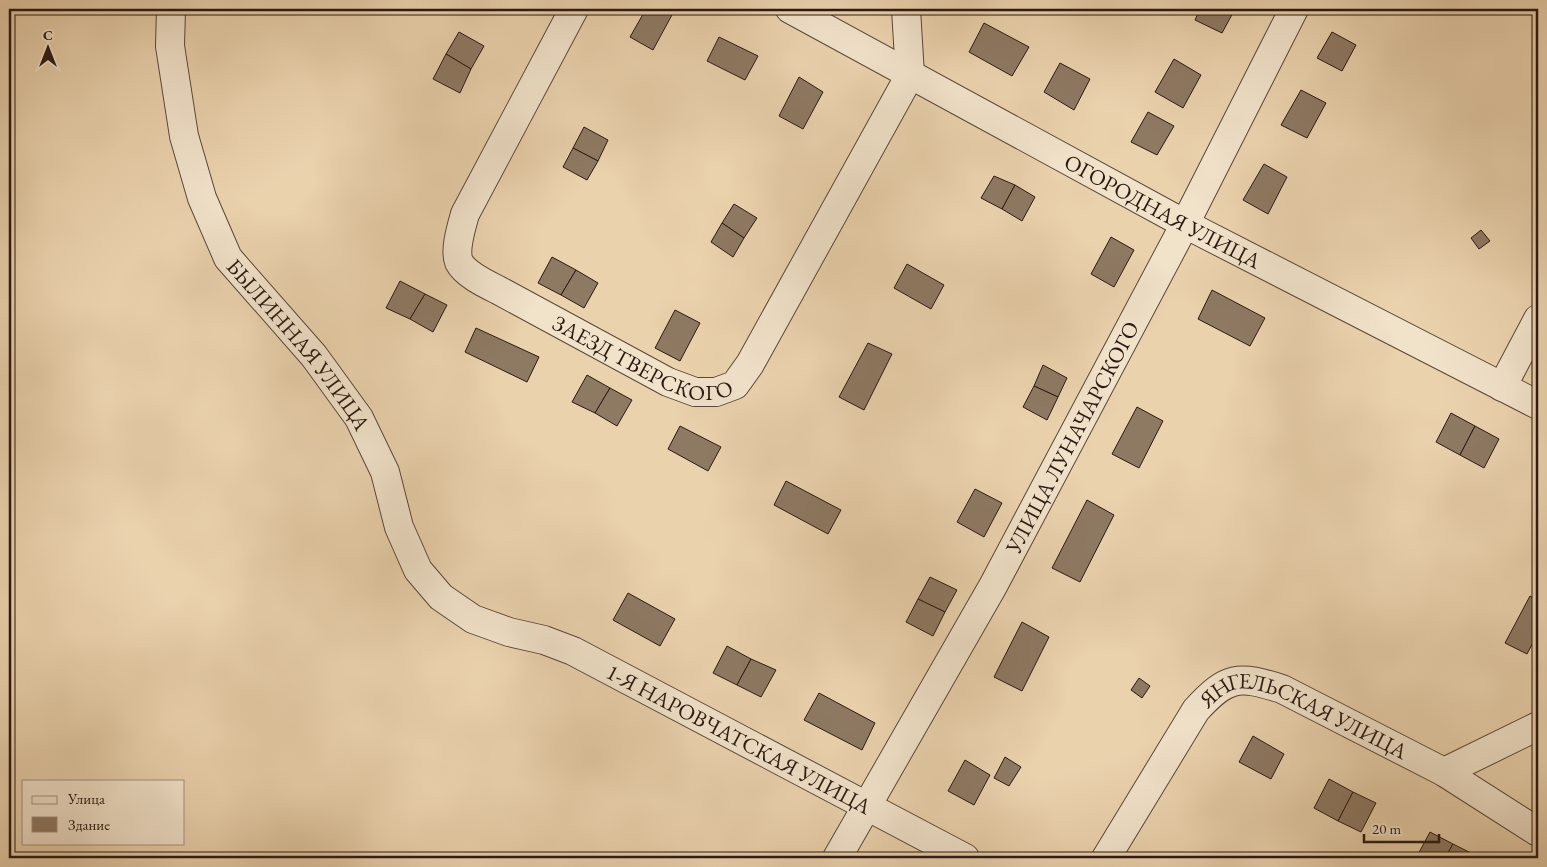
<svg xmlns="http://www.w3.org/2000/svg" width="1547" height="867" font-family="'EB Garamond',serif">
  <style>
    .building { fill: #8e7963; stroke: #2a1913 }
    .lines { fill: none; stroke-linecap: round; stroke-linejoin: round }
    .minor-casing { stroke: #5a473a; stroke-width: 30 }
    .minor { stroke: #f1e2ca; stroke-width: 28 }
    .labels { text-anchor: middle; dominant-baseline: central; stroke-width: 4.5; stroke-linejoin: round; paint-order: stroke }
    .street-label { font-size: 22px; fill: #2a1913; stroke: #f1e2ca }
  </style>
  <rect width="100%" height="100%" fill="#ead2ad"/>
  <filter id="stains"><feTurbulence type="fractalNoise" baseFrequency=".004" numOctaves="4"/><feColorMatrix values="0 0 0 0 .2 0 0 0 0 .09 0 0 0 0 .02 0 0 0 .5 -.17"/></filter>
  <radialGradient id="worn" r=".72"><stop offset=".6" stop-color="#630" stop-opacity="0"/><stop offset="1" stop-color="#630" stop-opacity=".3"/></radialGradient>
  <g class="building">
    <path d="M646,9H666L673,13L653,50L630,37Z"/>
    <path d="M1200,9H1235L1222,33L1195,20Z"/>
    <path d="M984,23L1029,47L1012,76L969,52Z"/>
    <path d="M459,32L484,46L471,69L446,54Z"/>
    <path d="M1332,32L1356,45L1342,71L1317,58Z"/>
    <path d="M719,37L758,56L745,80L707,61Z"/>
    <path d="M446,54L471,69L460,93L433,79Z"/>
    <path d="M1174,59L1201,75L1183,108L1155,92Z"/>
    <path d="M1060,63L1090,79L1074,110L1044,92Z"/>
    <path d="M799,77L823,92L803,129L779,116Z"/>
    <path d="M1301,90L1326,103L1307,138L1281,125Z"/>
    <path d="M1148,112L1174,126L1157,155L1131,142Z"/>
    <path d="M584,127L608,140L598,161L573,148Z"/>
    <path d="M573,148L598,161L587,180L563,167Z"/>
    <path d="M1264,164L1287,177L1268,214L1243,200Z"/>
    <path d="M994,176L1015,185L1002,209L981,198Z"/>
    <path d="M1015,185L1035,197L1022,221L1002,209Z"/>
    <path d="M734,204L757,218L744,238L722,223Z"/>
    <path d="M722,223L744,238L733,257L711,242Z"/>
    <path d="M1481,230L1490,241L1479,249L1471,238Z"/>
    <path d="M1111,237L1134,250L1114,287L1091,274Z"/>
    <path d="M552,257L576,270L561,295L538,283Z"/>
    <path d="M907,264L944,285L931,309L894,288Z"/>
    <path d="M576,270L598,283L584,308L561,295Z"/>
    <path d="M400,281L425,294L410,319L386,308Z"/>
    <path d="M1212,290L1265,318L1250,346L1198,319Z"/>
    <path d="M425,294L447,305L433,332L410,319Z"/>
    <path d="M675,310L700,323L680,361L655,348Z"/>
    <path d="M476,328L539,357L527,382L465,352Z"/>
    <path d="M868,343L892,354L864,410L839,397Z"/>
    <path d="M1043,365L1067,378L1058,397L1034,386Z"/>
    <path d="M587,375L610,388L595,413L572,402Z"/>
    <path d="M1034,386L1058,397L1047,420L1023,407Z"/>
    <path d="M610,388L632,400L617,426L595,413Z"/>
    <path d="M1137,407L1163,421L1139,468L1112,454Z"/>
    <path d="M1451,413L1475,426L1460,455L1436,442Z"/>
    <path d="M680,426L721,447L708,471L668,449Z"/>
    <path d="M1475,426L1499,439L1484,468L1460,455Z"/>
    <path d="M786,481L841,510L828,534L774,505Z"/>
    <path d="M975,489L1002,503L984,537L957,522Z"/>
    <path d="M1087,500L1114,515L1080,582L1052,568Z"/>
    <path d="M930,577L957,590L945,612L918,599Z"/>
    <path d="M628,593L675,619L660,646L613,620Z"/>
    <path d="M1530,596L1538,601V633L1527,654L1505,643Z"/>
    <path d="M918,599L945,612L933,636L906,622Z"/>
    <path d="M1022,622L1049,637L1022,691L994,677Z"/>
    <path d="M727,646L751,659L737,685L713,673Z"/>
    <path d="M751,659L776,670L761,697L737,685Z"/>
    <path d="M1139,678L1150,686L1142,698L1131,690Z"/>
    <path d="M819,693L875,723L862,750L804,720Z"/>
    <path d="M1253,736L1284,754L1271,779L1239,762Z"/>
    <path d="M1005,757L1021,767L1009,786L994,778Z"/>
    <path d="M965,760L990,775L974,805L948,791Z"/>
    <path d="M1329,779L1353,792L1338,821L1314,808Z"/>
    <path d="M1353,792L1376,803L1361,832L1338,821Z"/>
    <path d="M1430,832L1453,844L1445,858H1416Z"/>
    <path d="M1453,844L1477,856L1476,858H1445Z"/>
  </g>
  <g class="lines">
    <g class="minor-casing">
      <g id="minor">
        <path id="s1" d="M171,9L170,46L184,136L202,198L228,258L314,356L359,418L385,472L399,527L418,570L441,597L473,619L509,632L544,640L573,651L965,858"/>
        <path id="s2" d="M574,9L465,214C462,225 454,250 459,262C465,274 486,284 498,290L668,382L695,392H716L735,385L750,364L910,75L906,9"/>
        <path id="s3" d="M790,9L1185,224L1538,405"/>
        <path d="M1502,387L1538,319"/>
        <path d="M1444,772L1538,726"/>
        <path id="s4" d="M837,858L993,586L1185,224L1294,9"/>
        <path id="s5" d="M1106,858L1196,710C1227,676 1238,675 1282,689L1444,772L1538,832"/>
      </g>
    </g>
    <use href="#minor" class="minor"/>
  </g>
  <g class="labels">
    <g class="street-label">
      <text stroke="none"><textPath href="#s3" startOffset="424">ОГОРОДНАЯ УЛИЦА</textPath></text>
      <text stroke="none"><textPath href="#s1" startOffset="370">БЫЛИННАЯ УЛИЦА</textPath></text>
      <text stroke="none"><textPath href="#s2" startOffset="492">ЗАЕЗД ТВЕРСКОГО</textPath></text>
      <text stroke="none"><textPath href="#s4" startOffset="482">УЛИЦА ЛУНАЧАРСКОГО</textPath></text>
      <text stroke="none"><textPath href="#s5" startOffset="296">ЯНГЕЛЬСКАЯ УЛИЦА</textPath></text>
      <text stroke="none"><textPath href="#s1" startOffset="996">1-Я НАРОВЧАТСКАЯ УЛИЦА</textPath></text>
    </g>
  </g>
  <rect width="1547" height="867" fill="none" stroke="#ead2ad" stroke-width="30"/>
  <rect x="10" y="10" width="1527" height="847" fill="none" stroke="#2a1913" stroke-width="2.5"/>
  <rect x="15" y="15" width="1517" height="837" fill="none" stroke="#2a1913"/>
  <rect x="22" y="780" width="162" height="65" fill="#f1e2ca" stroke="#a19281"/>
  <rect x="32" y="796" width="25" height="8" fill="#f1e2ca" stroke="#a19281"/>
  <text x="68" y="804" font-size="15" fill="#2a1913">Улица</text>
  <rect x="32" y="817" width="25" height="15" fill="#8e7963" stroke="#a19281"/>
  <text x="68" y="830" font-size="15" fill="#2a1913">Здание</text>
  <g transform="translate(48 48)" stroke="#f1e2ca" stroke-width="4" paint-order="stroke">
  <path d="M0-4L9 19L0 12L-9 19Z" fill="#2a1913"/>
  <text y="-8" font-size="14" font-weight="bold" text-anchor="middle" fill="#2a1913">С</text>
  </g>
  <path d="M1364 834v8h75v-8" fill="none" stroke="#2a1913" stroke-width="2.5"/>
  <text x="1372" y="834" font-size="15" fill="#2a1913" stroke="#f1e2ca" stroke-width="4" paint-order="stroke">20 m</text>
  <rect width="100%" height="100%" filter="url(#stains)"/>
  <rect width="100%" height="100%" fill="url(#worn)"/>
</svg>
